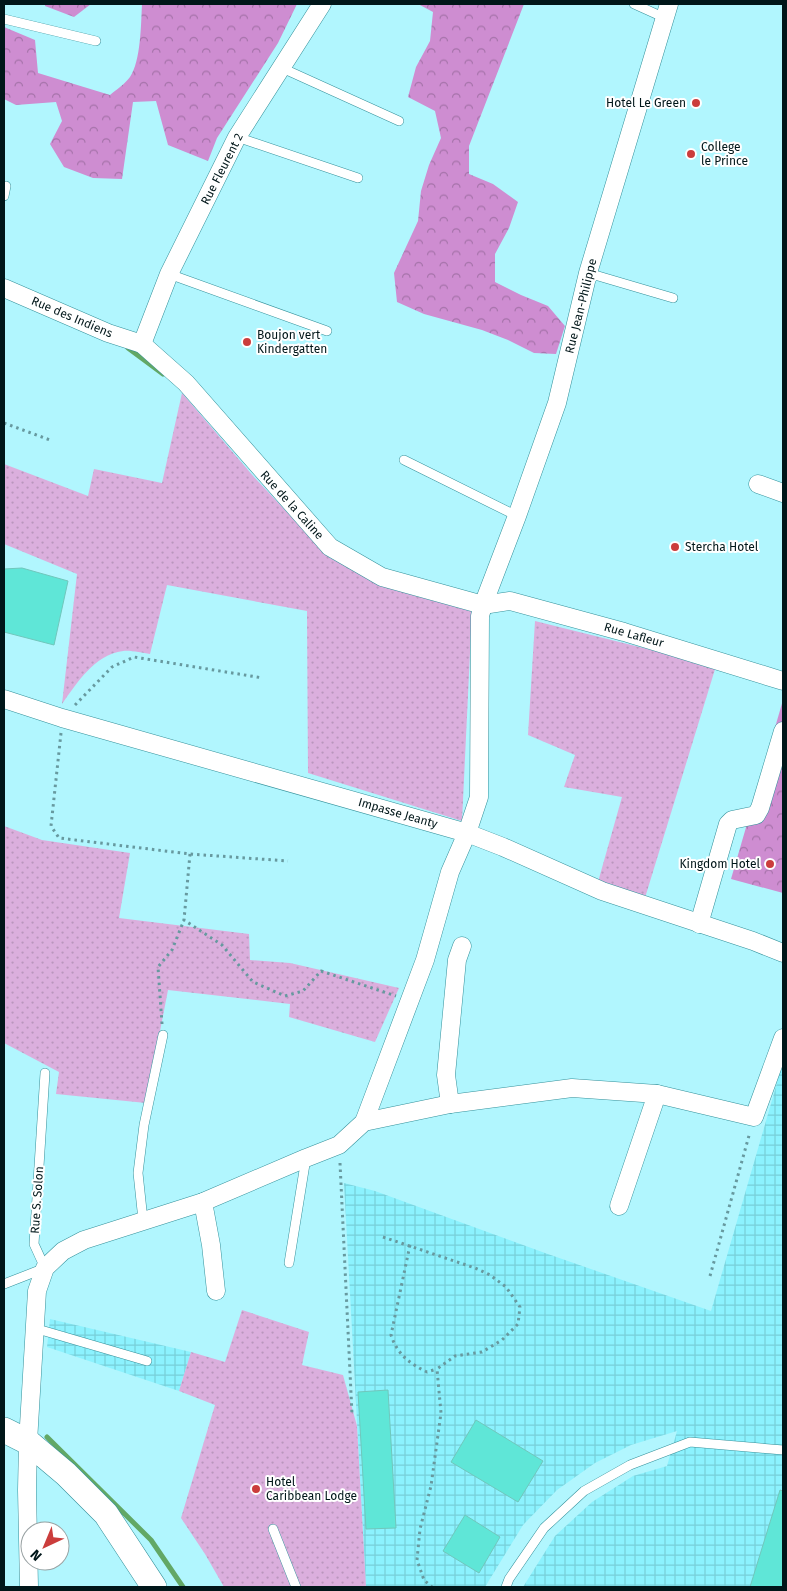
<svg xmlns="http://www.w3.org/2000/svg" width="787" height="1591" font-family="'Fira Sans',sans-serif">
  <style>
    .industrial { fill: url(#industrial-grid) }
    .grass { fill: url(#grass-dots) }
    .forest { fill: url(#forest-crowns) }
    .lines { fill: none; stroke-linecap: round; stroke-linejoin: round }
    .stream { stroke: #62a866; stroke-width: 5 }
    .building { fill: #5fe6d7; stroke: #70c7bc }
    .service-casing { stroke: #34919b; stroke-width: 10 }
    .minor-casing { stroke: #34919b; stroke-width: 19 }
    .secondary-casing { stroke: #34919b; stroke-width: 26 }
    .path { stroke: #67999f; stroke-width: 3; stroke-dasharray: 2.5 4; stroke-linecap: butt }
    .service { stroke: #fff; stroke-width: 9 }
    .minor { stroke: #fff; stroke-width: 18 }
    .secondary { stroke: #fff; stroke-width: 25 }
    .poi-dot { fill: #cb3d3c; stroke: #fff; stroke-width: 2 }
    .labels { text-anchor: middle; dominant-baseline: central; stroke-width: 4; stroke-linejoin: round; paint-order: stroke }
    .poi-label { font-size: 12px; fill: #001619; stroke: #fff; text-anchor: start }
    .street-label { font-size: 12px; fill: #001619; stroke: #fff }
  </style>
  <defs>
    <pattern id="industrial-grid" width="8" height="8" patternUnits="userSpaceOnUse" patternTransform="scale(1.25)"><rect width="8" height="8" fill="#8cf2fe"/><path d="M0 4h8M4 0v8" fill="none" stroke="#77cfd9"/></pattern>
    <pattern id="grass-dots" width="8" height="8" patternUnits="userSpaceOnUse" patternTransform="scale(1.25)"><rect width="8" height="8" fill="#dbafdd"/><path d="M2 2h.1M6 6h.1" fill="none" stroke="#ba96bd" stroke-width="1.8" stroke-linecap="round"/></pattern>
    <pattern id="forest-crowns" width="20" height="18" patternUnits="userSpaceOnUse" patternTransform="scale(1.25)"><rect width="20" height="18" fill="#ce8dd1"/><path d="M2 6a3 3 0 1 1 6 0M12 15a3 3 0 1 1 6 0" fill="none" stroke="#a572a9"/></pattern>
  </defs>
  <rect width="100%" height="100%" fill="#b1f6fe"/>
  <g class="industrial">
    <path d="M783,1062V1587H523L555,1536L592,1502L633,1476L667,1466L677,1431L631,1445L595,1463L557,1490L523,1525L485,1587H366L344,1183L375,1191L545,1253L711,1311Z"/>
    <path d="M50,1319L191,1352L179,1391L47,1347Z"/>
  </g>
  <g class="grass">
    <path d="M182,393L254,477L330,558L396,588L472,611L462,821L308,773L307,611L167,585L150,654C142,653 131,650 123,651C94,655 77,683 62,704L77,574L4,544V464L88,496L94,469L162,483Z"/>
    <path d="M535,621L716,666L644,901L598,882L622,797L564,787L575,755L528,735Z"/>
    <path d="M4,826L42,840L130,853L119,918L249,934L250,960L290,963L399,988L375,1042L289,1017L290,1004L168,990L146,1103L56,1094L59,1072L4,1043Z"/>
    <path d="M242,1310L309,1332L302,1365L343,1375L357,1426L366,1587H224L205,1554L181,1518L215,1405L179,1391L191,1352L225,1362Z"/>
  </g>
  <g class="forest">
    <path d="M45,4H91L74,17L45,6Z"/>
    <path d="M142,4H297L278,43L217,138L208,161L168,145L156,101L133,102L122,179L93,178L64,167L50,144L62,121L56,102L16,105L4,99V27L35,40L38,73L110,95C116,90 125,84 130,77C141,61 141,23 142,4Z"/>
    <path d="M418,4H524L469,146V174L493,184L518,202L509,228L495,254V282L521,295L548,306L565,326L556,354L534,353L508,340L482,330L424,314L397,302L394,273L418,221L421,191L429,165L441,138L435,111L408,97L416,67L430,41L433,12Z"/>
    <path d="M783,700V893L731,879Z"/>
  </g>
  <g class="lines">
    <g class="stream">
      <path d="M128,348L163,374"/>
      <path d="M47,1437L151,1540L183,1587"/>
    </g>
  </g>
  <g class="building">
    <path d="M22,568L68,581L54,645L4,632V569Z"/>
    <path d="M388,1390L396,1528L366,1529L358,1392Z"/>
    <path d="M476,1420L543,1461L518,1502L451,1462Z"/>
    <path d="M780,1490L783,1491V1587H750Z"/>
    <path d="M465,1515L500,1537L479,1573L443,1551Z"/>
  </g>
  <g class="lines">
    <g class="service-casing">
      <g id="service">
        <path d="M634,4L665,18"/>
        <path d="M4,19L96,41"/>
        <path d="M282,68L399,121"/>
        <path d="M237,137L358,178"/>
        <path d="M4,196L6,186"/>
        <path d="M588,273L673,298"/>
        <path d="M169,274L327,331"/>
        <path d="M404,460L517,516"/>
        <path d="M143,1220L138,1173L144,1125L163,1035"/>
        <path d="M289,1263L306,1158"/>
        <path d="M4,1284L45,1268L34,1244L45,1073"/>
        <path d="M34,1328L147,1361"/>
        <path d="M273,1529L296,1587"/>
        <path d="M506,1587L509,1579L544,1528L584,1491L630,1465L690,1442L783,1450"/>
      </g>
    </g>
    <g class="minor-casing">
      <g id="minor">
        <path d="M4,288L108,333L142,344L186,383L330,547L382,577L483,605L510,601L624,632L783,681"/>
        <path d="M142,344L169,274L237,137L322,4"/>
        <path d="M758,484L783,493"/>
        <path d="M4,699L62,718L467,833L503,847L602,891L753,941L783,953"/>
        <path d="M699,924L728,824L732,820L756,815L760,808L783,731"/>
        <path d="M450,1104L446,1075L457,960L462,946"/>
        <path d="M364,1122L425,960L450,872L467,833L479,797L480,616L483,605L517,516L557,403L588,273L669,4"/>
        <path d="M203,1202L211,1245L216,1291"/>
        <path d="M619,1206L657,1094"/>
        <path d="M29,1587L27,1490L28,1442L37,1291L45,1268L63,1251L84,1240L203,1202L306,1158L339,1145L364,1122L450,1104L572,1088L657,1094L754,1117L783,1038"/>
      </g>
    </g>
    <g class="secondary-casing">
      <path id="secondary" d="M4,1430L28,1442L66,1474L106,1514L154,1587"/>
    </g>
    <g class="path">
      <path d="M4,423L50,440"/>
      <path d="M75,705L112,667L134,657L263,678"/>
      <path d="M61,733L51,826L59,838L190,854L288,861"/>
      <path d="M190,854L184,920L222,945L253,982L285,996L303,991L321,971L396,996"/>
      <path d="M162,1024L158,967L172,950L184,920"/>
      <path d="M340,1163L352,1414"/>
      <path d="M383,1237L475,1268L490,1275L506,1287L520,1307L518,1324L502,1340L482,1352L455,1356L437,1369L441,1413L431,1486L420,1529L417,1560L424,1580L432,1587"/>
      <path d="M410,1245L391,1335C397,1354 410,1364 427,1372L437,1369"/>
      <path d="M710,1276L750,1132"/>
    </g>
    <use href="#service" class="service"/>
    <use href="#minor" class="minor"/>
    <use href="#secondary" class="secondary"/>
  </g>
  <g class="poi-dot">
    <circle cx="696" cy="103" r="5"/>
    <circle cx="691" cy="154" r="5"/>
    <circle cx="247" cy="342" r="5"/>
    <circle cx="675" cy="547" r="5"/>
    <circle cx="770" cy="864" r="5"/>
    <circle cx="256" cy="1489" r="5"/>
  </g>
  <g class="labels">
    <g class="poi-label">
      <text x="686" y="103" text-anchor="end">Hotel Le Green</text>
      <text x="701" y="147">College<tspan x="701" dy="14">le Prince</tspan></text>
      <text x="257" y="335">Boujon vert<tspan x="257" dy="14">Kindergatten</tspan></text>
      <text x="685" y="547">Stercha Hotel</text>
      <text x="760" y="864" text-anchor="end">Kingdom Hotel</text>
      <text x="266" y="1482">Hotel<tspan x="266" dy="14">Caribbean Lodge</tspan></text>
    </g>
    <g class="street-label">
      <text transform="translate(222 169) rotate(-63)">Rue Fleurent 2</text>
      <text transform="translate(581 306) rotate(-76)">Rue Jean-Philippe</text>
      <text transform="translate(72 317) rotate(23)">Rue des Indiens</text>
      <text transform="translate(292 505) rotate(48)">Rue de la Caline</text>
      <text transform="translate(634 635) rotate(16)">Rue Lafleur</text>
      <text transform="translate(398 813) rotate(16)">Impasse Jeanty</text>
      <text transform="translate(37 1200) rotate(-86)">Rue S. Solon</text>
    </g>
  </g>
  <rect width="787" height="1591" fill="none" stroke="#001619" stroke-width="10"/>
  <g transform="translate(45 1546) rotate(224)"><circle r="24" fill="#ffffff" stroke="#99a2a3"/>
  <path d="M0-4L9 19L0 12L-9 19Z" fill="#cb3d3c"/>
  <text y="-8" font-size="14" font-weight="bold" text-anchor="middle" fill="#001619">N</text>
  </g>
</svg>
